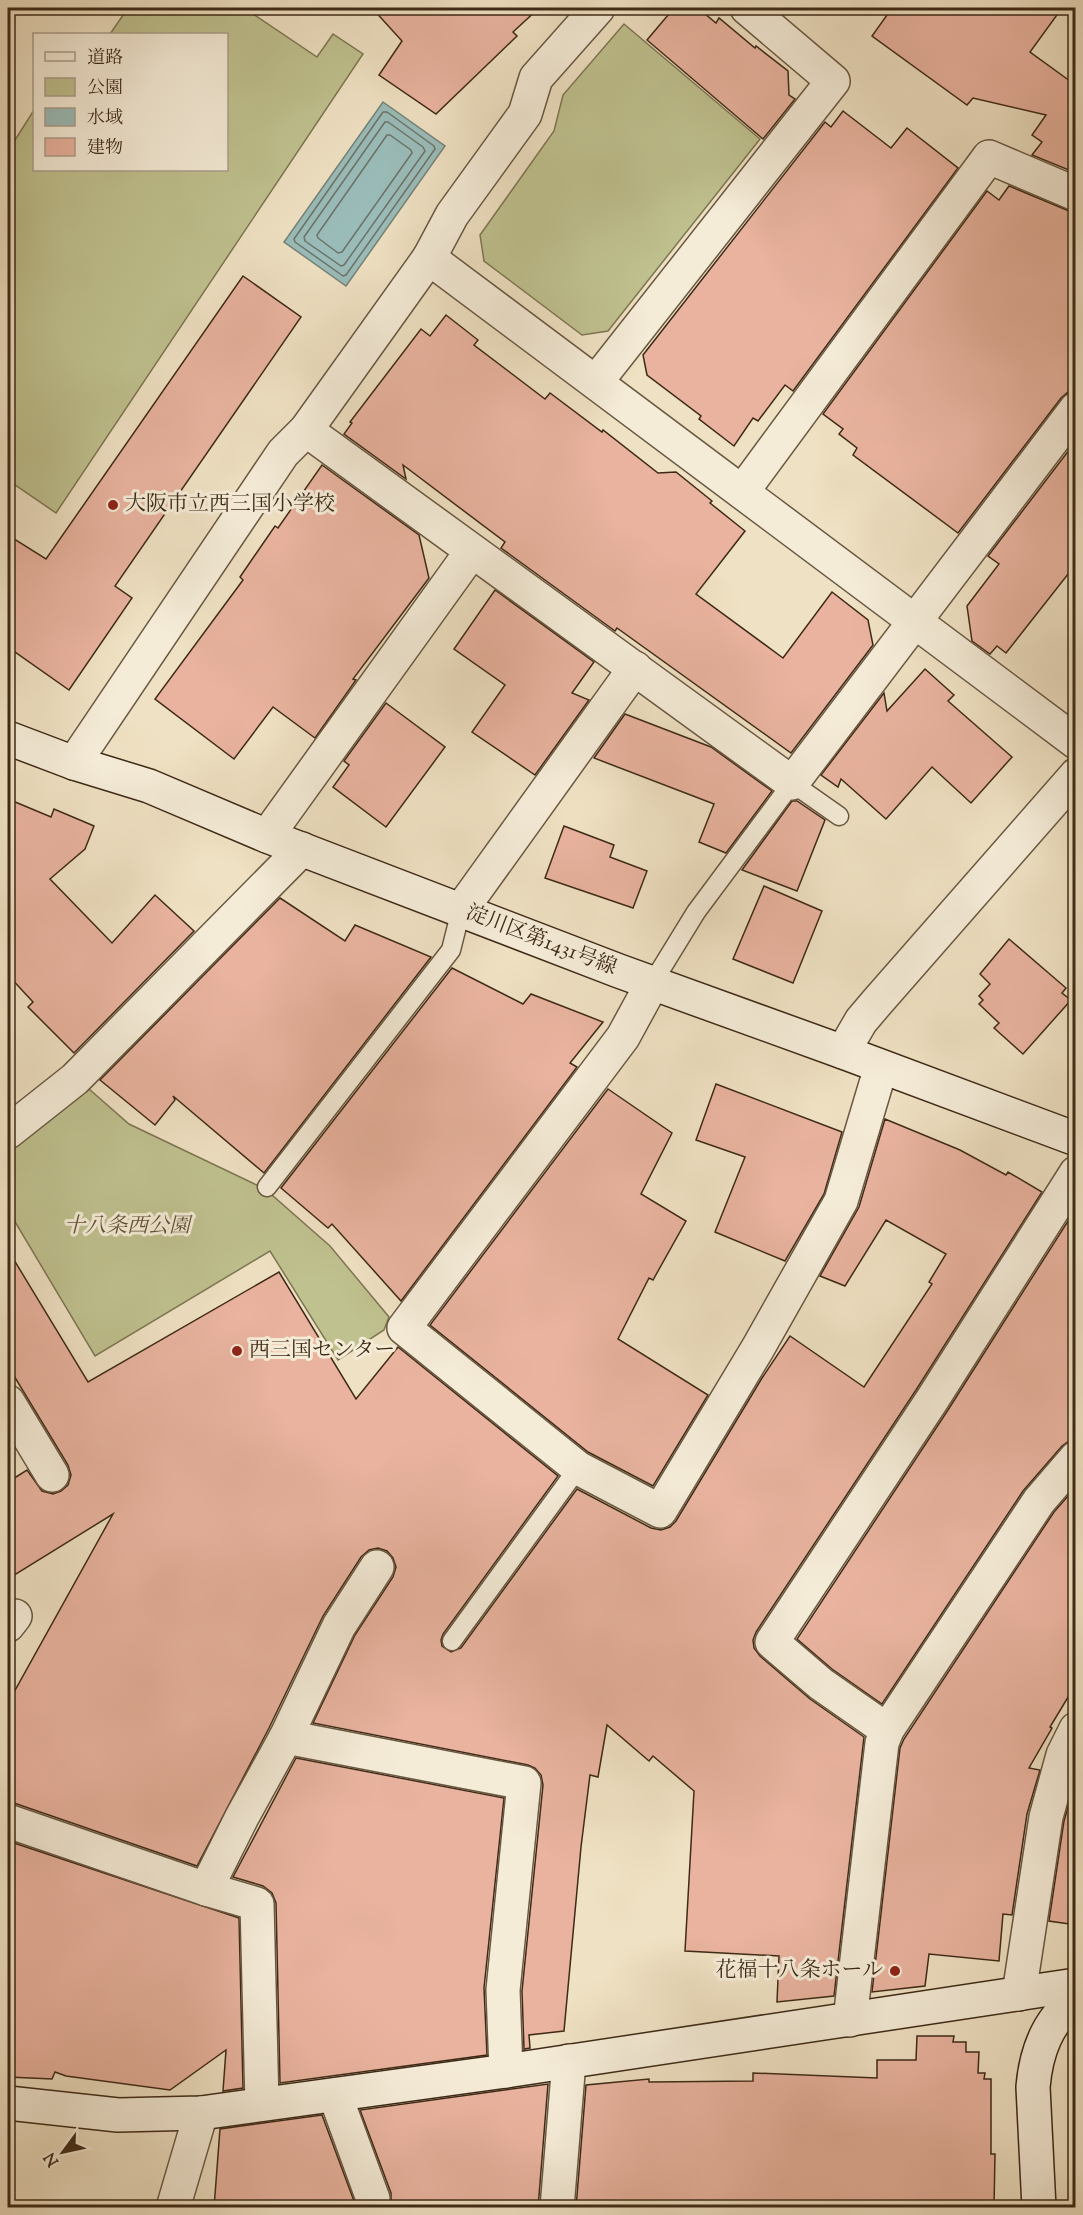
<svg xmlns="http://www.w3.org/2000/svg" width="1083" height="2215" font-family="'Sorts Mill Goudy','Noto Serif JP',serif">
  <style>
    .green { fill: #bfc18f; stroke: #7e7653; stroke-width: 1.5 }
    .water { fill: #9abcb9; stroke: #758278; stroke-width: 1.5 }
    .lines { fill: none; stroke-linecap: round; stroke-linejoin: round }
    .shore { stroke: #6c7368; stroke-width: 1.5 }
    .building { fill: #e9b39f; stroke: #3e2a17; stroke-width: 1.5 }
    .lane-casing { stroke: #6a5842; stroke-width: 21 }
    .street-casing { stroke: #6a5842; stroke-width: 36 }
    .secondary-casing { stroke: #3e2a17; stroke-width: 36 }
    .lane { stroke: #f5ecd8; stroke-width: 18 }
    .street { stroke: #f5ecd8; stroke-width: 33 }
    .secondary { stroke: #f5ecd8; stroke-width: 33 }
    .poi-dot { fill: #8f2418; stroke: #f5ecd8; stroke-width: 2 }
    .labels { text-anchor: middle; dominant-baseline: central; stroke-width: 6; stroke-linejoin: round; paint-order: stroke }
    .poi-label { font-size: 21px; fill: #3e2a17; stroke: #f5ecd8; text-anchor: start }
    .street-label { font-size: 21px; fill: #3e2a17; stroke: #f5ecd8 }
    .park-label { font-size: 21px; font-style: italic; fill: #5e5035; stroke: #f5ecd8 }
  </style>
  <rect width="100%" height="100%" fill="#efe1c3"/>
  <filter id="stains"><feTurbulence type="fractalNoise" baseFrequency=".00333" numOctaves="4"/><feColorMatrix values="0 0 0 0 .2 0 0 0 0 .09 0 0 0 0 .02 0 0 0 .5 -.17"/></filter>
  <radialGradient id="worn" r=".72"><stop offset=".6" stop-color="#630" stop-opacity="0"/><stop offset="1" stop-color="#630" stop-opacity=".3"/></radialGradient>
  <g class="green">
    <path d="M128,8H244L317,57L333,34L363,54L56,513L8,480V151L34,110V170H226V34H110Z"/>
    <path d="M624,24L760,139L608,331L582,335L484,261L480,235L554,131L563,95Z"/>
    <path d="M89,1089L129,1124L265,1189L330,1246L389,1317L384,1330L338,1360L270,1251L95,1356L8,1210V1148Z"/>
  </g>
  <path class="water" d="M383,102L445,146L346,286L284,242Z"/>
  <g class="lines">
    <g class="shore">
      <path d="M383,112H387L434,146L435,149L346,275L343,276L295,242L294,239Z"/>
      <path d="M385,122H388L423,147L425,151L344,265L341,266L305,241L304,237Z"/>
      <path d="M387,135H390L411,150L412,153L342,252L338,253L318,238L317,235Z"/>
    </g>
  </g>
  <g class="building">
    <path d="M372,8H539L513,32L517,36L436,114L379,75L402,41Z"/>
    <path d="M674,8H698L716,23L719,18L755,48L756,46L788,71L789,95L795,99L763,139L647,40Z"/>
    <path d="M892,8H1062L1030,52L1070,81L1076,73V173L1032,155L1042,142L1032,135L1046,115L973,98L967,105L872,36Z"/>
    <path d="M843,111L891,148L907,128L958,168L793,391L785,385L758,421L753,418L734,446L699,419L701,416L647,375L643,355L825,122L831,127Z"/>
    <path d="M1009,186L1069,211L1076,212V391L1068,392L1061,398L958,533L853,455L857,448L839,434L843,429L823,414L987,191L999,200Z"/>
    <path d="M243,276L301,317L115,586L132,598L69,690L8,647V535L46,559Z"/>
    <path d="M446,315L478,340L474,345L545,399L550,393L602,432L603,430L658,473L676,472L712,501L710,503L745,531L696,594L783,658L832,592L868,620L873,645L791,753L617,628L615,631L501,548L505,542L403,465L406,479L344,434L352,423L350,422L421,329L430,336Z"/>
    <path d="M1076,441V564L1006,653L997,646L990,654L972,641L967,606L999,564L988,556Z"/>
    <path d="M322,465L419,535L429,578L353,679L356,680L315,738L273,707L234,759L155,699L243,580L240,577L275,526L278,528Z"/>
    <path d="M495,590L594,662L572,693L589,700L535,775L472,732L505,685L454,649Z"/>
    <path d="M925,669L954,695L948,701L1012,757L971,803L932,767L886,819L841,779L838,787L821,775L884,693L887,711Z"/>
    <path d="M386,703L445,747L386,827L333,787L349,765L344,761Z"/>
    <path d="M625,714L711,747L772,791L726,853L699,842L714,804L594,758Z"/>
    <path d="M8,799L51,817L54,809L94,826L85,849L50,879L112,943L155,895L194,931L74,1053L28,1007L33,1002L8,975Z"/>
    <path d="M792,801H797L825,820L797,891L742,870Z"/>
    <path d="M564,826L614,845L610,857L647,871L633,908L545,878Z"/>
    <path d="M764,886L822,911L793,983L733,959Z"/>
    <path d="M280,898L345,941L355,925L431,957L264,1173L173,1096L175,1100L155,1125L100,1080Z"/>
    <path d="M1009,939L1066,988L1062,993L1071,1000L1023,1054L994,1028L999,1023L979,1004L983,1000L979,996L990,984L980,974Z"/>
    <path d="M452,968L523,1004L531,994L603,1022L570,1063L577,1067L401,1301L332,1224L328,1228L281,1188Z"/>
    <path d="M716,1084L842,1132L824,1194L785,1261L715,1232L745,1157L696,1140Z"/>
    <path d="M608,1089L672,1133L641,1194L686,1221L653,1280L649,1278L618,1339L708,1395L653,1486L588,1452L430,1325Z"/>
    <path d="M885,1119L960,1150L1006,1175L1008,1172L1042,1192L916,1390L756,1632L753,1640L754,1648L760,1656L810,1699L864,1737L834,1996L777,2002L779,1956L685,1951L694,1791L653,1756L649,1761L607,1725L598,1777L590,1775L581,1847L564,2031L529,2035L530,2048L524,2049L522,1991L543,1785L541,1775L535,1768L528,1765L313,1723L355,1635L393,1577L396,1567L393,1558L387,1551L378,1548L369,1550L361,1557L323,1616L269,1728L197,1866L14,1803H8V1703L113,1514L8,1579V1482L27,1470L42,1491L53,1494L61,1491L68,1485L71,1475L68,1465L8,1366V1250L88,1382L279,1272L356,1399L398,1347L558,1476L443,1634L441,1640L442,1646L451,1652L461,1648L577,1489L651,1528L661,1530L670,1527L676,1521L762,1378L790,1336L864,1387L932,1284L929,1282L946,1254L886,1220L845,1286L820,1276L859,1207Z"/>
    <path d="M1075,1210L1076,1440L1069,1441L1062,1446L1023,1491L882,1704L832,1669L797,1639L948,1410Z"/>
    <path d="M1076,1487V1684L1050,1727L1052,1728L1029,1768L1040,1770L1027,1814L1012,1915L1003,1914L999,1961L929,1954L925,1986L872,1992L900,1748L904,1739L1054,1512Z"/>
    <path d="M296,1758L504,1798L484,1988L487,2055L280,2083L276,1903L272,1893L263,1886L233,1877Z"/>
    <path d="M1076,1780V1925L1049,1921L1064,1821Z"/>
    <path d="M8,1841L239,1918L243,2088L223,2091L226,2050L170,2090L66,2076L55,2072L52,2079L8,2077Z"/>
    <path d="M917,2036H954L953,2042H966V2052H979L978,2073H985L984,2079H991V2154H995L994,2208H576L586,2085L649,2079V2082L753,2081V2073L877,2078V2060H916Z"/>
    <path d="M548,2084L538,2208H391V2193L360,2110Z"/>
    <path d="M322,2115L354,2201V2208H214L220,2129Z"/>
  </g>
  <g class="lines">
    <g class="lane-casing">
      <g id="lane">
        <path d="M653,982L696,912L792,783L839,816"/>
        <path d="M267,1187L451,950L461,910"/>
        <path d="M452,1641L578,1468"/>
      </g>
    </g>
    <g class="street-casing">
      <g id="street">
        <path d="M429,258L1076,742"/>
        <path d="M596,382L833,81L747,8"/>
        <path d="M306,430L792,783L1076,409"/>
        <path d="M742,492L989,157L1076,194"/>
        <path d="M74,763L283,453L306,430L429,258L452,215L525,114L536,78L598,8"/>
        <path d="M267,836L472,551"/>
        <path d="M461,910L635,668"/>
        <path d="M653,982L623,1037L404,1328L578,1468L660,1511L758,1348L841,1201L881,1067"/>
        <path d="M843,1052L861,1021L878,1001L1076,775"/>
        <path d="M8,1132L75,1079L302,849"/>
        <path d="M8,1402L52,1475"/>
        <path d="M8,1625L15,1616"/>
        <path d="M887,1730L821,1684L772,1642L932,1400L1076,1173"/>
        <path d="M286,1737L524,1783L503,1990L506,2071"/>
        <path d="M8,1821L206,1889L257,1904L262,2104"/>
        <path d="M206,1889L242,1817L286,1737L339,1626L377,1567"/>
        <path d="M1019,1994L1046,1817L1063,1755L1076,1729"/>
        <path d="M850,2020L882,1743L887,1730L1039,1501L1076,1458"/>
        <path d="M335,2095L373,2199L372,2208"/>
        <path d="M173,2208L201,2113"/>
        <path d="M557,2208L569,2061"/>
      </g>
    </g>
    <g class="secondary-casing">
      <g id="secondary">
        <path d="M8,738L74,763L149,786L267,836L619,971L843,1052L1076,1139"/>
        <path d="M8,2103L118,2115L201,2113L506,2071L1076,1985"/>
        <path d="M1039,2208L1033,2087C1036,2052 1047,2021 1076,1999"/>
      </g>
    </g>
    <use href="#lane" class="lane"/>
    <use href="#street" class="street"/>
    <use href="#secondary" class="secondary"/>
  </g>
  <g class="poi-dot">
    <circle cx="113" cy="505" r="6"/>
    <circle cx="237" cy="1351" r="6"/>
    <circle cx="895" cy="1971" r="6"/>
  </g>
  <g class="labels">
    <g class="poi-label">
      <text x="125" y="505">大阪市立西三国小学校</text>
      <text x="249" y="1351">西三国センター</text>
      <text x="883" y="1971" text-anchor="end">花福十八条ホール</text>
    </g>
    <g class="street-label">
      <text transform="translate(541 941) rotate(21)">淀川区第1431号線</text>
    </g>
    <g class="park-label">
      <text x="127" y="1227">十八条西公園</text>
    </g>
  </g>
  <rect width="1083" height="2215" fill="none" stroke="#efe1c3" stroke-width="30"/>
  <rect x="9" y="9" width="1065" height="2197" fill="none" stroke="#3e2a17" stroke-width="3"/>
  <rect x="15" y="15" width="1053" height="2185" fill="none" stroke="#3e2a17" stroke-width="1.5"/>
  <rect x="33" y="33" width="195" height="138" fill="#f5ecd8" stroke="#ac9e8b" stroke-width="1.5"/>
  <rect x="45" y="52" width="30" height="9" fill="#f5ecd8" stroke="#ac9e8b" stroke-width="1.5"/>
  <text x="87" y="63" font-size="18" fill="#3e2a17">道路</text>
  <rect x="45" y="78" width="30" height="18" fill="#bfc18f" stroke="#ac9e8b" stroke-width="1.5"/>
  <text x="87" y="93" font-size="18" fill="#3e2a17">公園</text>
  <rect x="45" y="108" width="30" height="18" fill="#9abcb9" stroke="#ac9e8b" stroke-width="1.5"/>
  <text x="87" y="123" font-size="18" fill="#3e2a17">水域</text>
  <rect x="45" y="138" width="30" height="18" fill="#e9b39f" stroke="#ac9e8b" stroke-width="1.5"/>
  <text x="87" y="153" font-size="18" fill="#3e2a17">建物</text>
  <g transform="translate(63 2152) rotate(237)" stroke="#f5ecd8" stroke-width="4.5" paint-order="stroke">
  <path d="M0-4.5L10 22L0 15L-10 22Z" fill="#3e2a17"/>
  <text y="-9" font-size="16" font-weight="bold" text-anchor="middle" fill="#3e2a17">N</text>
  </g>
  <rect width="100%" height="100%" filter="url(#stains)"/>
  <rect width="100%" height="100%" fill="url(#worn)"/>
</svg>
